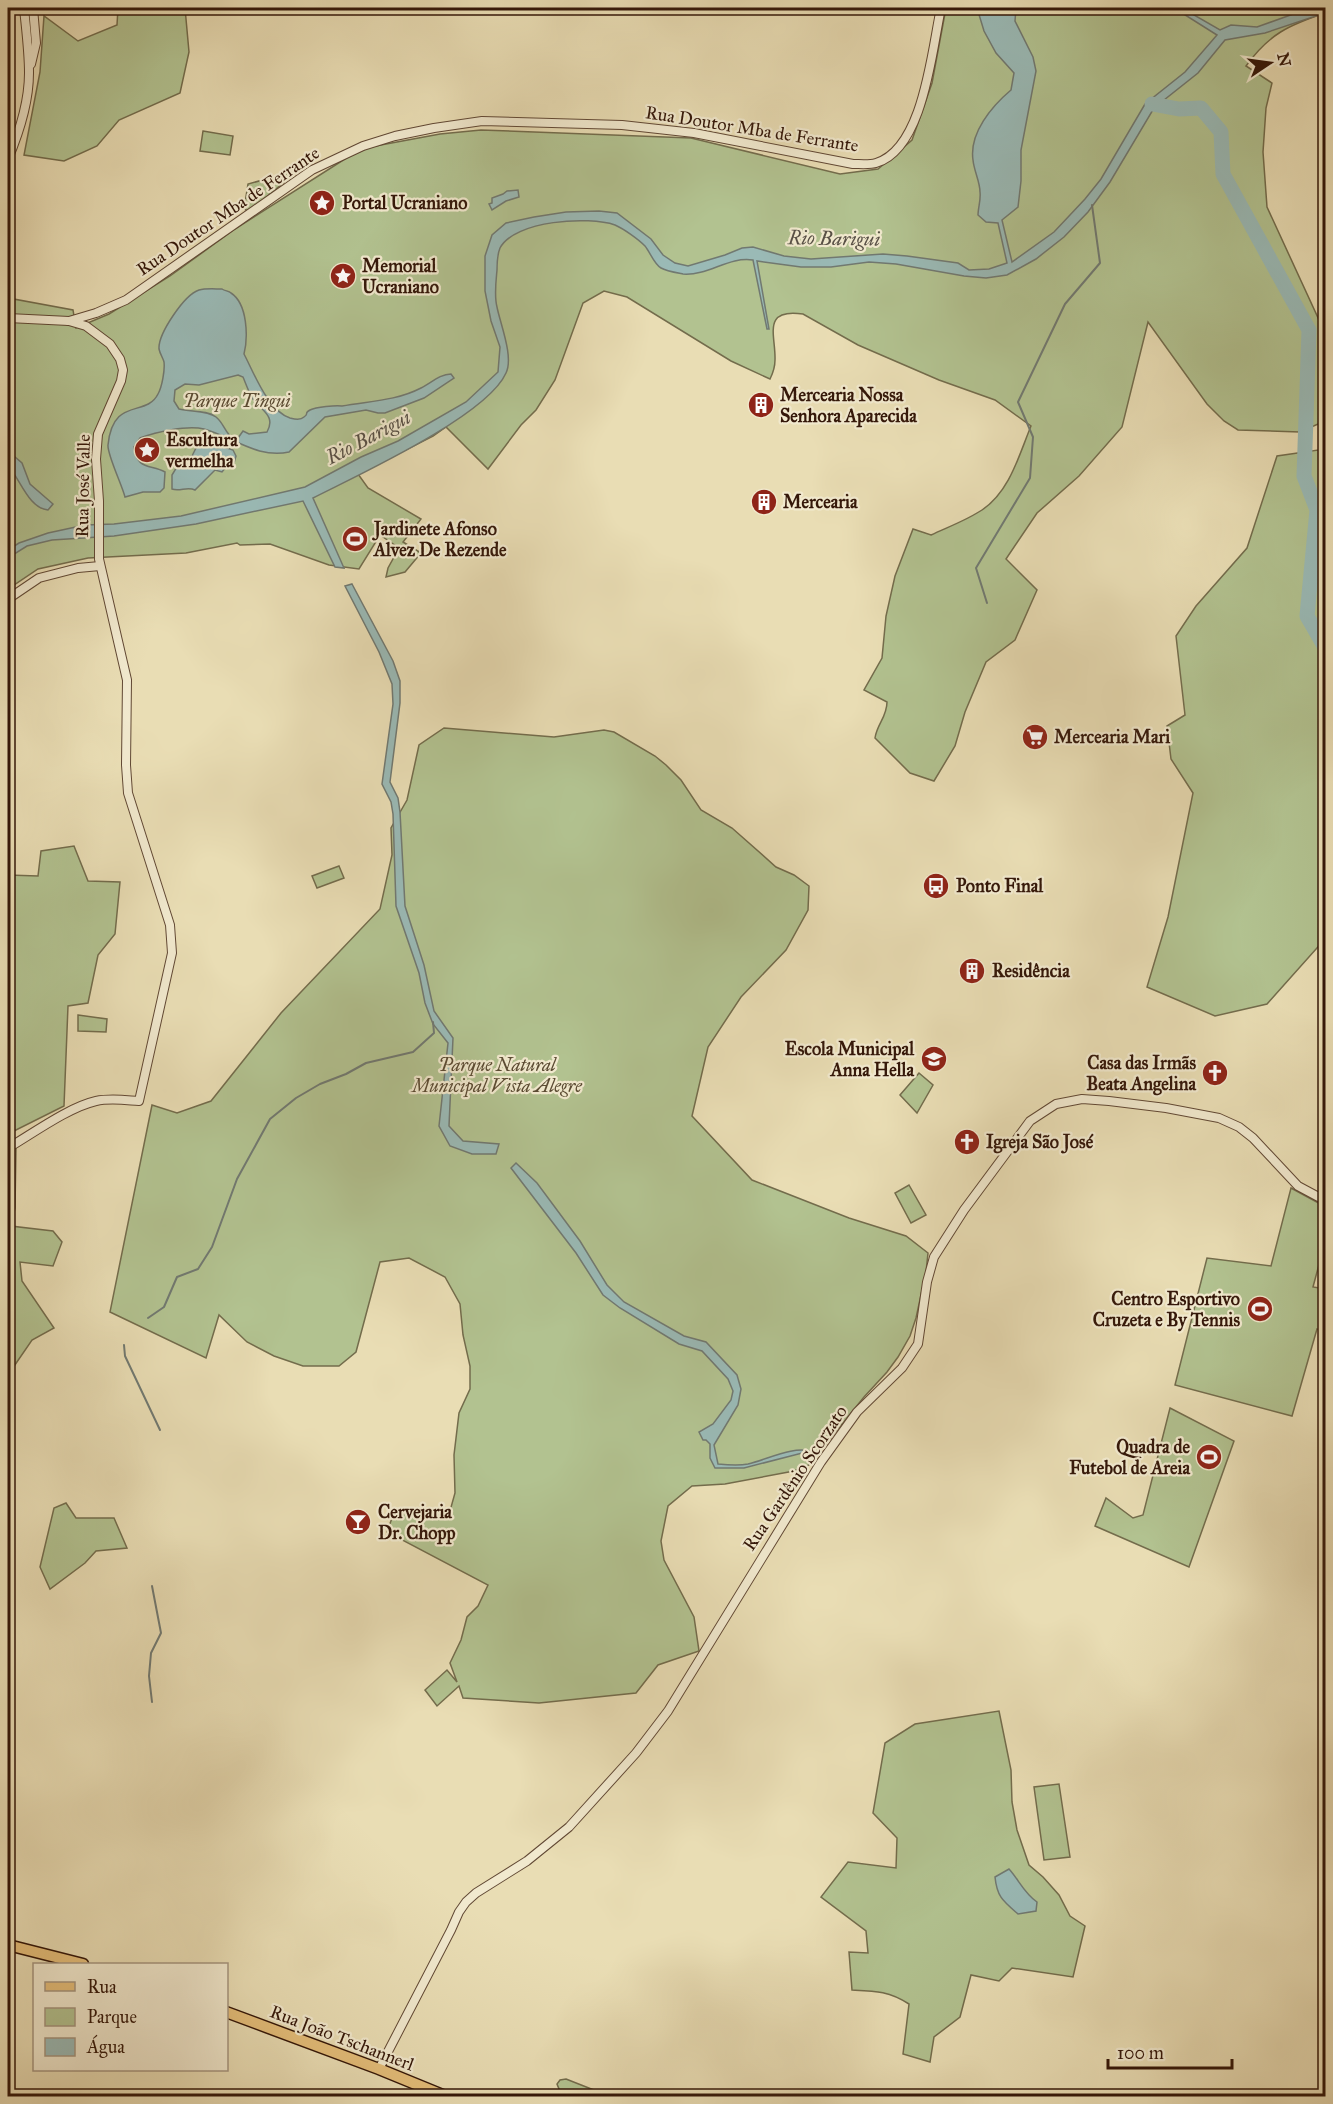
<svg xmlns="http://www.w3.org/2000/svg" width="1333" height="2104" font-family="'IM FELL Great Primer',serif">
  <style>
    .green { fill: #b2c290; stroke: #736c4c; stroke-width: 1.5 }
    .water { fill: #9abab6; stroke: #717971; stroke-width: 1.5; fill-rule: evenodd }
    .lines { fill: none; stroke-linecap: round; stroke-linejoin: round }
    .stream { stroke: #717971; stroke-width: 2 }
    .river { stroke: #9abab6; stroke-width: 15 }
    .minor-casing { stroke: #614834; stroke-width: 10 }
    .major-casing { stroke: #341709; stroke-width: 13 }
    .minor { stroke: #f1e9ce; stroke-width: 8 }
    .major { stroke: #e4be7a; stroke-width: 10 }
    .labels { text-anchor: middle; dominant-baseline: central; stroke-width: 4.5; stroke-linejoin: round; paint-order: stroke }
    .street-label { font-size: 18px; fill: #341709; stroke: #f1e9ce }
    .poi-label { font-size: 18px; font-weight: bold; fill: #341709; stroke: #f1e9ce; text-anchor: start }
    .park-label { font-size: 18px; font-style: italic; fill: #5a4a32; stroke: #f1e9ce }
    .water-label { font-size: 20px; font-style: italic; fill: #585046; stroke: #f1e9ce }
  </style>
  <rect width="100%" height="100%" fill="#e9ddb4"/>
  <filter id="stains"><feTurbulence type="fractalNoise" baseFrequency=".00333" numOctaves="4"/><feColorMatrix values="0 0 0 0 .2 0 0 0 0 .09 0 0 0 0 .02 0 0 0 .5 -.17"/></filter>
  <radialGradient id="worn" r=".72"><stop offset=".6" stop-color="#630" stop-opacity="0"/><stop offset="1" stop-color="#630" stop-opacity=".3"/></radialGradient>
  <g class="green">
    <path d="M118,8H185L189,52L180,93L119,120L97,146L64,161L24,155L40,72L44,16L78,41L117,25Z"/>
    <path d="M946,8H1325V13C1289,25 1269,34 1246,66L1272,83L1266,108L1263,152L1267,207L1325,333V421L1300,432L1238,430L1224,421L1207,404L1148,322L1122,427L1079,476L1037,513L1006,559L1037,590L1015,640L986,662L965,712L955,746L934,781L910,773L875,738C877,724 887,717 887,702L864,690L882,658L886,616L895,576L913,529L931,535C948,527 967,520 982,510C1010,491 1019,455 1031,426L995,400L939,380L858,345L803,314C761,308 776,336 775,360C775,367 773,373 770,379L731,361L627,297L604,291L583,303L555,380L536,410L521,425L488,469L446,427L433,436L358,474L368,488L421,519L403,542L421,553L405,572L386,577L388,568L399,548L380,535L359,569L329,565L270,544L240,545L237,543L186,553L88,558L38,569L8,589V298L73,310L76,328L109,314L170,276L235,229L348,157L370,147L440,134L481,130L691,138L840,174L878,169L912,140L932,83Z"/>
    <path d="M203,131L233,136L230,155L200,151Z"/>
    <path d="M299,170L252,209L248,211L244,209L248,184Z"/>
    <path d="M1325,449V939L1267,1004L1215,1016L1147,987L1168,917L1193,793L1171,759L1167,726L1185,715L1176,636L1196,606L1247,548L1277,456Z"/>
    <path d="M444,728L554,737L604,730L614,732L655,756L666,765L681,780L701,810L732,828L776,867L794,875L809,886L808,910L786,950L741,997L708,1047L692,1116L752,1180L849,1218L906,1236L928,1253L926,1272L916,1318L910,1336L898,1357L887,1372L864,1397L809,1465L794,1471L725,1484L692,1486L668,1506L661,1541L664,1560L694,1617L699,1651L658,1665L636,1693L539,1703L463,1698L459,1686L437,1706L425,1690L447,1670L457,1682L450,1663L461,1640L467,1617L478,1606L488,1585L387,1532L392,1518C411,1508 429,1508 450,1511L455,1493L454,1455L459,1413L470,1389V1366L463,1335L460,1304L445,1277L409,1258L380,1262L356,1352L339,1366H303L274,1356L247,1342L219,1315L206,1358L110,1312L152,1105L177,1113L211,1101L281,1013L380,909L392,855L391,828L407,800L419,745Z"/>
    <path d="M74,846L88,881L120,882L115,934L98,955L88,1003L68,1006L64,1106L8,1134V875L38,876L41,851Z"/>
    <path d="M339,866L344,878L317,888L312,876Z"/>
    <path d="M78,1015L107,1019L106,1032L78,1031Z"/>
    <path d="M919,1073L933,1085L917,1113L900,1095Z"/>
    <path d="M16,1147L15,1208L11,1226L53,1231L62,1242L53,1266L20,1262L22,1281L54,1328L32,1340L8,1375V1153Z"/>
    <path d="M909,1185L926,1215L911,1223L895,1193Z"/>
    <path d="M1291,1188L1326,1207L1325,1242L1313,1287L1325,1289V1332L1317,1329L1292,1416L1175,1385L1207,1258L1271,1266Z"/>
    <path d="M1170,1408L1234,1441L1189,1567L1095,1526L1106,1498L1133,1518L1143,1515Z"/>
    <path d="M66,1503L76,1518H114L127,1548L96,1551L85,1563L50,1589L40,1567L54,1508Z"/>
    <path d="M999,1711L1011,1770L1012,1802L1017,1830L1029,1865L1043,1877L1059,1895L1070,1916L1085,1926L1073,1977L1012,1968L999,1981L971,1975L960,2017L934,2037L930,2062L903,2054L909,2004C889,1991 875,1991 852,1990L849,1952L868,1953L866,1931L821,1897L848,1862L896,1868L897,1838L873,1813L885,1743L915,1724Z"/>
    <path d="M1059,1784L1070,1857L1044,1860L1034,1787Z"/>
    <path d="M566,2079L599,2092L594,2096H562L557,2084L560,2080Z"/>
  </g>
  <g class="water">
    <path d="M977,8H1016L1015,21L1033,57L1036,71L1021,150V181L1018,207L1002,220L1012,262L1054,232L1085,199L1101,179L1145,104L1185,72L1217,35L1174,8H1182L1220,30L1231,25L1257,27L1310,8H1325V13L1265,33L1225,40L1198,73L1154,108L1110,182L1088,212L1064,237L1036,259L1007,275L986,278L964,276L896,264L869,262L831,267H801L757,261L769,329H767L753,260C729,256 708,276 683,274C678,273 666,271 661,268C654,264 650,252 645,246C638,239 624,229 615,225C589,216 515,220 500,248C498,253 497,264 497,270C496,281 494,296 497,307C500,323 514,357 506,373C487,416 358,475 313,498L344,568L335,567L303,501L196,524L114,536L52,540L27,546L8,558V550L19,543L48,533L85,525L114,524L181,516L305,487L361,457L398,441L466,402L498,372L500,347L491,321L485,291V256L492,235L506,223L534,217L566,212L599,211L617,213L651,239L663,255L675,263L688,266L725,255L742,248L753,247L784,256L811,259L883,254L907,256L958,263L969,270L989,269L1007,263L998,223L986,222L978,215C978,208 981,200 980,192C980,182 974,171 973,160C969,133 992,106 1011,90L1014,73L996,53L984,31Z"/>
    <path d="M518,190L519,197L506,201L492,210L489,204L492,203V198L503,194L507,191Z"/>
    <path d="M222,289C225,291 229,291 231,293C248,304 248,338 244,354C254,373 268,411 290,418C294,419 300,421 304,417C310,413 303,414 310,410C316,407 336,405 342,406C369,401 396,401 421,388C431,383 440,374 451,374L454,378L424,398L385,413H378L366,410L325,417L289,452C258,459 233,437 204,429C187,425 156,432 140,438L134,447C137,471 151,464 165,472L164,488L160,492H143L125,497C122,485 107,454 108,445C113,396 146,418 158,394C162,387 165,370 164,362C163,358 160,354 159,349C158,334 184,295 199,290C206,288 215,289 222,289ZM238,375L243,377C246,384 249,393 253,399C262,411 276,416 267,432L249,434L243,431L238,438L234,439C225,434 224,423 216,417C207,410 191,412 179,409L174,401L175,390L185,384L199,385Z"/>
    <path d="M208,441L217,448L224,447L233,450L236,456L234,463L226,467L222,472L215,470L195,490C187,486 180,492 172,489V475L181,460L192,456L198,444H204Z"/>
    <path d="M8,451L22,463L30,484L53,504L48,510C28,508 20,478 8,466Z"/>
    <path d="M352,584L393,661L400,681V703L390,782L398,798L400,812L405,906L424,965L434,1011L453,1038L449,1126L463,1141L499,1144L496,1154H472L450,1146L439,1126L448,1043L433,1024L425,1003L419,973L396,906L393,814L391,802L382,784L393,704L392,684L379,652L345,586Z"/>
    <path d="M516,1163L537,1183L580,1241L607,1285L624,1302L684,1336L706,1342L737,1375L741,1389L738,1405L714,1445L718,1464C728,1465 738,1466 748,1464C769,1459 793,1445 814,1452L811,1456L806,1452L744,1468H715L710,1458V1444L706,1440H703L699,1432L713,1424L731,1400L733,1391L728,1379L702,1351L679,1344L620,1308L603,1295L576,1253L511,1168Z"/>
    <path d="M1009,1869C1019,1880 1024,1893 1037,1902L1036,1911L1018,1914C1003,1901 997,1897 995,1877Z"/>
  </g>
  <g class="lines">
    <g class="stream">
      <path d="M987,603L976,568L1030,478L1033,437L1018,402L1065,304L1100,263L1092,205"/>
      <path d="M148,1318L164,1307L177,1277L198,1269L212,1247L237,1179L270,1119L296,1098L320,1084L346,1074L366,1063L413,1052L434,1033L433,1022"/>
      <path d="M124,1345L125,1356L160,1430"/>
      <path d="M152,1702L149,1676L151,1653L161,1633L152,1586"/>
    </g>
    <path class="river" d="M1152,104L1179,109L1201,108L1221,132L1223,174L1309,330L1304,476L1317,510L1307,616L1326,649"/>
    <g class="minor-casing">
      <g id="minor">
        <path d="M31,64L36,43L33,8"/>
        <path d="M8,159C19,133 29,102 29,73C29,51 26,29 24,8"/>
        <path d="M8,318L69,321L86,326L110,344L120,359L123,370L121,381L98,434L96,459L99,501V559L127,680L126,765L128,793L170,925L172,953L139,1101C124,1100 110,1098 96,1101C69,1107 32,1134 8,1148"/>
        <path d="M69,321L96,313L126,300L312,170L363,146L395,136L434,128L482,121L622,125L694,133L853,164C860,164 870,165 876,163C924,149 932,48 941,8"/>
        <path d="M8,599L39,578L78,568L100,566"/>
        <path d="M379,2069L451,1930L459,1912L466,1902L476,1893L527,1861L569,1827L636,1753L668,1711L821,1462L857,1412L902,1368L918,1344L927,1282L934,1257L964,1210L1030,1121L1056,1104L1082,1099L1109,1101L1166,1108L1219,1118L1239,1127L1253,1138L1298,1186L1326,1201"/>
      </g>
    </g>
    <g class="major-casing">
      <g id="major">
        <path d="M8,1945L83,1964"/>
        <path d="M226,2012L379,2069L445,2096"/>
      </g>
    </g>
    <use href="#minor" class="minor"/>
    <use href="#major" class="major"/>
  </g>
  <defs>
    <g id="sight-disc" transform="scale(1.35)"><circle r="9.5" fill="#8f2418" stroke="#f1e9ce"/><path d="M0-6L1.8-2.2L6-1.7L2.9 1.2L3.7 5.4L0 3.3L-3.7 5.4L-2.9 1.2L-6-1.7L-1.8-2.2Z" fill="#fff"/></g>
    <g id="building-disc" transform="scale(1.35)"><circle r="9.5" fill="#8f2418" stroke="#f1e9ce"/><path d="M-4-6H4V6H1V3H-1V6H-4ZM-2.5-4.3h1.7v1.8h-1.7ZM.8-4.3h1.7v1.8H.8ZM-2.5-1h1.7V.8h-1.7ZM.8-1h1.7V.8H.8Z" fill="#fff"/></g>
    <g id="stadium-disc" transform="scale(1.35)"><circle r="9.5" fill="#8f2418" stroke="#f1e9ce"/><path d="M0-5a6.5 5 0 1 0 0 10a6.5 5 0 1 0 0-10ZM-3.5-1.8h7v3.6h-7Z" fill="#fff"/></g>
    <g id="supermarket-disc" transform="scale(1.35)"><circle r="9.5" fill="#8f2418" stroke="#f1e9ce"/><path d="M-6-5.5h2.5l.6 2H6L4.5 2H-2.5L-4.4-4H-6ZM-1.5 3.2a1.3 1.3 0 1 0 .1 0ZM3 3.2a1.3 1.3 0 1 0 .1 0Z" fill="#fff"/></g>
    <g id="bus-disc" transform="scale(1.35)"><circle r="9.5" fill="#8f2418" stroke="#f1e9ce"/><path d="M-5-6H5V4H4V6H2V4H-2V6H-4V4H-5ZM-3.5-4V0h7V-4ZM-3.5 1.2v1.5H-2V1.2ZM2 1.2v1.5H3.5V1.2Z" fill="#fff"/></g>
    <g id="school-disc" transform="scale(1.35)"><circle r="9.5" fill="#8f2418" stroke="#f1e9ce"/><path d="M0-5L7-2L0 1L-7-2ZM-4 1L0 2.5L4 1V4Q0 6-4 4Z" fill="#fff"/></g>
    <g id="church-disc" transform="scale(1.35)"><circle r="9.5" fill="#8f2418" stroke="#f1e9ce"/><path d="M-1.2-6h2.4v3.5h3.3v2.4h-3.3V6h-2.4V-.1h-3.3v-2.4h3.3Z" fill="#fff"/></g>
    <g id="bar-disc" transform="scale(1.35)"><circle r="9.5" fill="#8f2418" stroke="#f1e9ce"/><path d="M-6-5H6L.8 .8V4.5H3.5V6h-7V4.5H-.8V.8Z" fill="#fff"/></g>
  </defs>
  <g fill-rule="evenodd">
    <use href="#sight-disc" x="322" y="203"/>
    <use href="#sight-disc" x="343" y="276"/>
    <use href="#building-disc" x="761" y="405"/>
    <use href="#sight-disc" x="147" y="450"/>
    <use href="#building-disc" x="764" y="502"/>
    <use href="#stadium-disc" x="355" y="539"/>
    <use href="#supermarket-disc" x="1035" y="737"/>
    <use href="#bus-disc" x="936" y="886"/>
    <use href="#building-disc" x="972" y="971"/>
    <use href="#school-disc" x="934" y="1059"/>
    <use href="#church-disc" x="1215" y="1073"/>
    <use href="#church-disc" x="967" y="1142"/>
    <use href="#stadium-disc" x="1260" y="1309"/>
    <use href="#stadium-disc" x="1209" y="1457"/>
    <use href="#bar-disc" x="358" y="1522"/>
  </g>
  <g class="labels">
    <g class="street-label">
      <text transform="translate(752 129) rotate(9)">Rua Doutor Mba de Ferrante</text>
      <text transform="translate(228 211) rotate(-34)">Rua Doutor Mba de Ferrante</text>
      <text transform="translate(83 486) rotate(-89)">Rua José Valle</text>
      <text transform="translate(795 1478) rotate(-56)">Rua Gardênio Scorzato</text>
      <text transform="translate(342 2038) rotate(21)">Rua João Tschannerl</text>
    </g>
    <g class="poi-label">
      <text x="342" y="203">Portal Ucraniano</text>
      <text x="362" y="266">Memorial<tspan x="362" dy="21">Ucraniano</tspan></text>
      <text x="780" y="395">Mercearia Nossa<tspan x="780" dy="21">Senhora Aparecida</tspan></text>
      <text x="166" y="440">Escultura<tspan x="166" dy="21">vermelha</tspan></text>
      <text x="783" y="502">Mercearia</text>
      <text x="374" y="529">Jardinete Afonso<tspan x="374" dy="21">Alvez De Rezende</tspan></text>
      <text x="1054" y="737">Mercearia Mari</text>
      <text x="956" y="886">Ponto Final</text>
      <text x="992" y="971">Residência</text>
      <text x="914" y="1049" text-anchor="end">Escola Municipal<tspan x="914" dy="21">Anna Hella</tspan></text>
      <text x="1196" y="1063" text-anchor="end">Casa das Irmãs<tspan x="1196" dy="21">Beata Angelina</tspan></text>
      <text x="986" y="1142">Igreja São José</text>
      <text x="1240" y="1299" text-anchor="end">Centro Esportivo<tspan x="1240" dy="21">Cruzeta e By Tennis</tspan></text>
      <text x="1190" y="1447" text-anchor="end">Quadra de<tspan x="1190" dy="21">Futebol de Areia</tspan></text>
      <text x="378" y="1512">Cervejaria<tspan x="378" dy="21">Dr. Chopp</tspan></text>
    </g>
    <g class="park-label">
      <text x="237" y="401">Parque Tingui</text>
      <text x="497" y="1065">Parque Natural<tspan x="497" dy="21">Municipal Vista Alegre</tspan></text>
    </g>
    <g class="water-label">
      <text transform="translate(834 238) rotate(1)">Rio Barigui</text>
      <text transform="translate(368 437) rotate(-28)">Rio Barigui</text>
    </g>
  </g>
  <rect width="1333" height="2104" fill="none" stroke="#e9ddb4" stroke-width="30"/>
  <rect x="9" y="9" width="1315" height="2086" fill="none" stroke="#341709" stroke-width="3"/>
  <rect x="15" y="15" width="1303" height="2074" fill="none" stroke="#341709" stroke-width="1.5"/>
  <rect x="33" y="1963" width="195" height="108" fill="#f1e9ce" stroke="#a5957f" stroke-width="1.5"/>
  <rect x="45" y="1982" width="30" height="9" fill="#e4be7a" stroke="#a5957f" stroke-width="1.5"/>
  <text x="87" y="1993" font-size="18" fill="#341709">Rua</text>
  <rect x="45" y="2008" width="30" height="18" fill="#b2c290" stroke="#a5957f" stroke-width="1.5"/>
  <text x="87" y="2023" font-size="18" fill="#341709">Parque</text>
  <rect x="45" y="2038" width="30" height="18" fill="#9abab6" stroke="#a5957f" stroke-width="1.5"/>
  <text x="87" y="2053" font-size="18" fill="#341709">Água</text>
  <g transform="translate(1270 63) rotate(77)" stroke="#f1e9ce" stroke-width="4.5" paint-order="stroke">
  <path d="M0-4.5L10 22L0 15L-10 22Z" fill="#341709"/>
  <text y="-9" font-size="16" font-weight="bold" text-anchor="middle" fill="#341709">N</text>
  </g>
  <path d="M1108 2059v9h124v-9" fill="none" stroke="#341709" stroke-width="3"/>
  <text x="1117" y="2059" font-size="18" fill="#341709" stroke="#f1e9ce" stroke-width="4.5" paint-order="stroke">100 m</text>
  <rect width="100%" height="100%" filter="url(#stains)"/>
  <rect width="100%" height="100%" fill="url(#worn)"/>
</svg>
